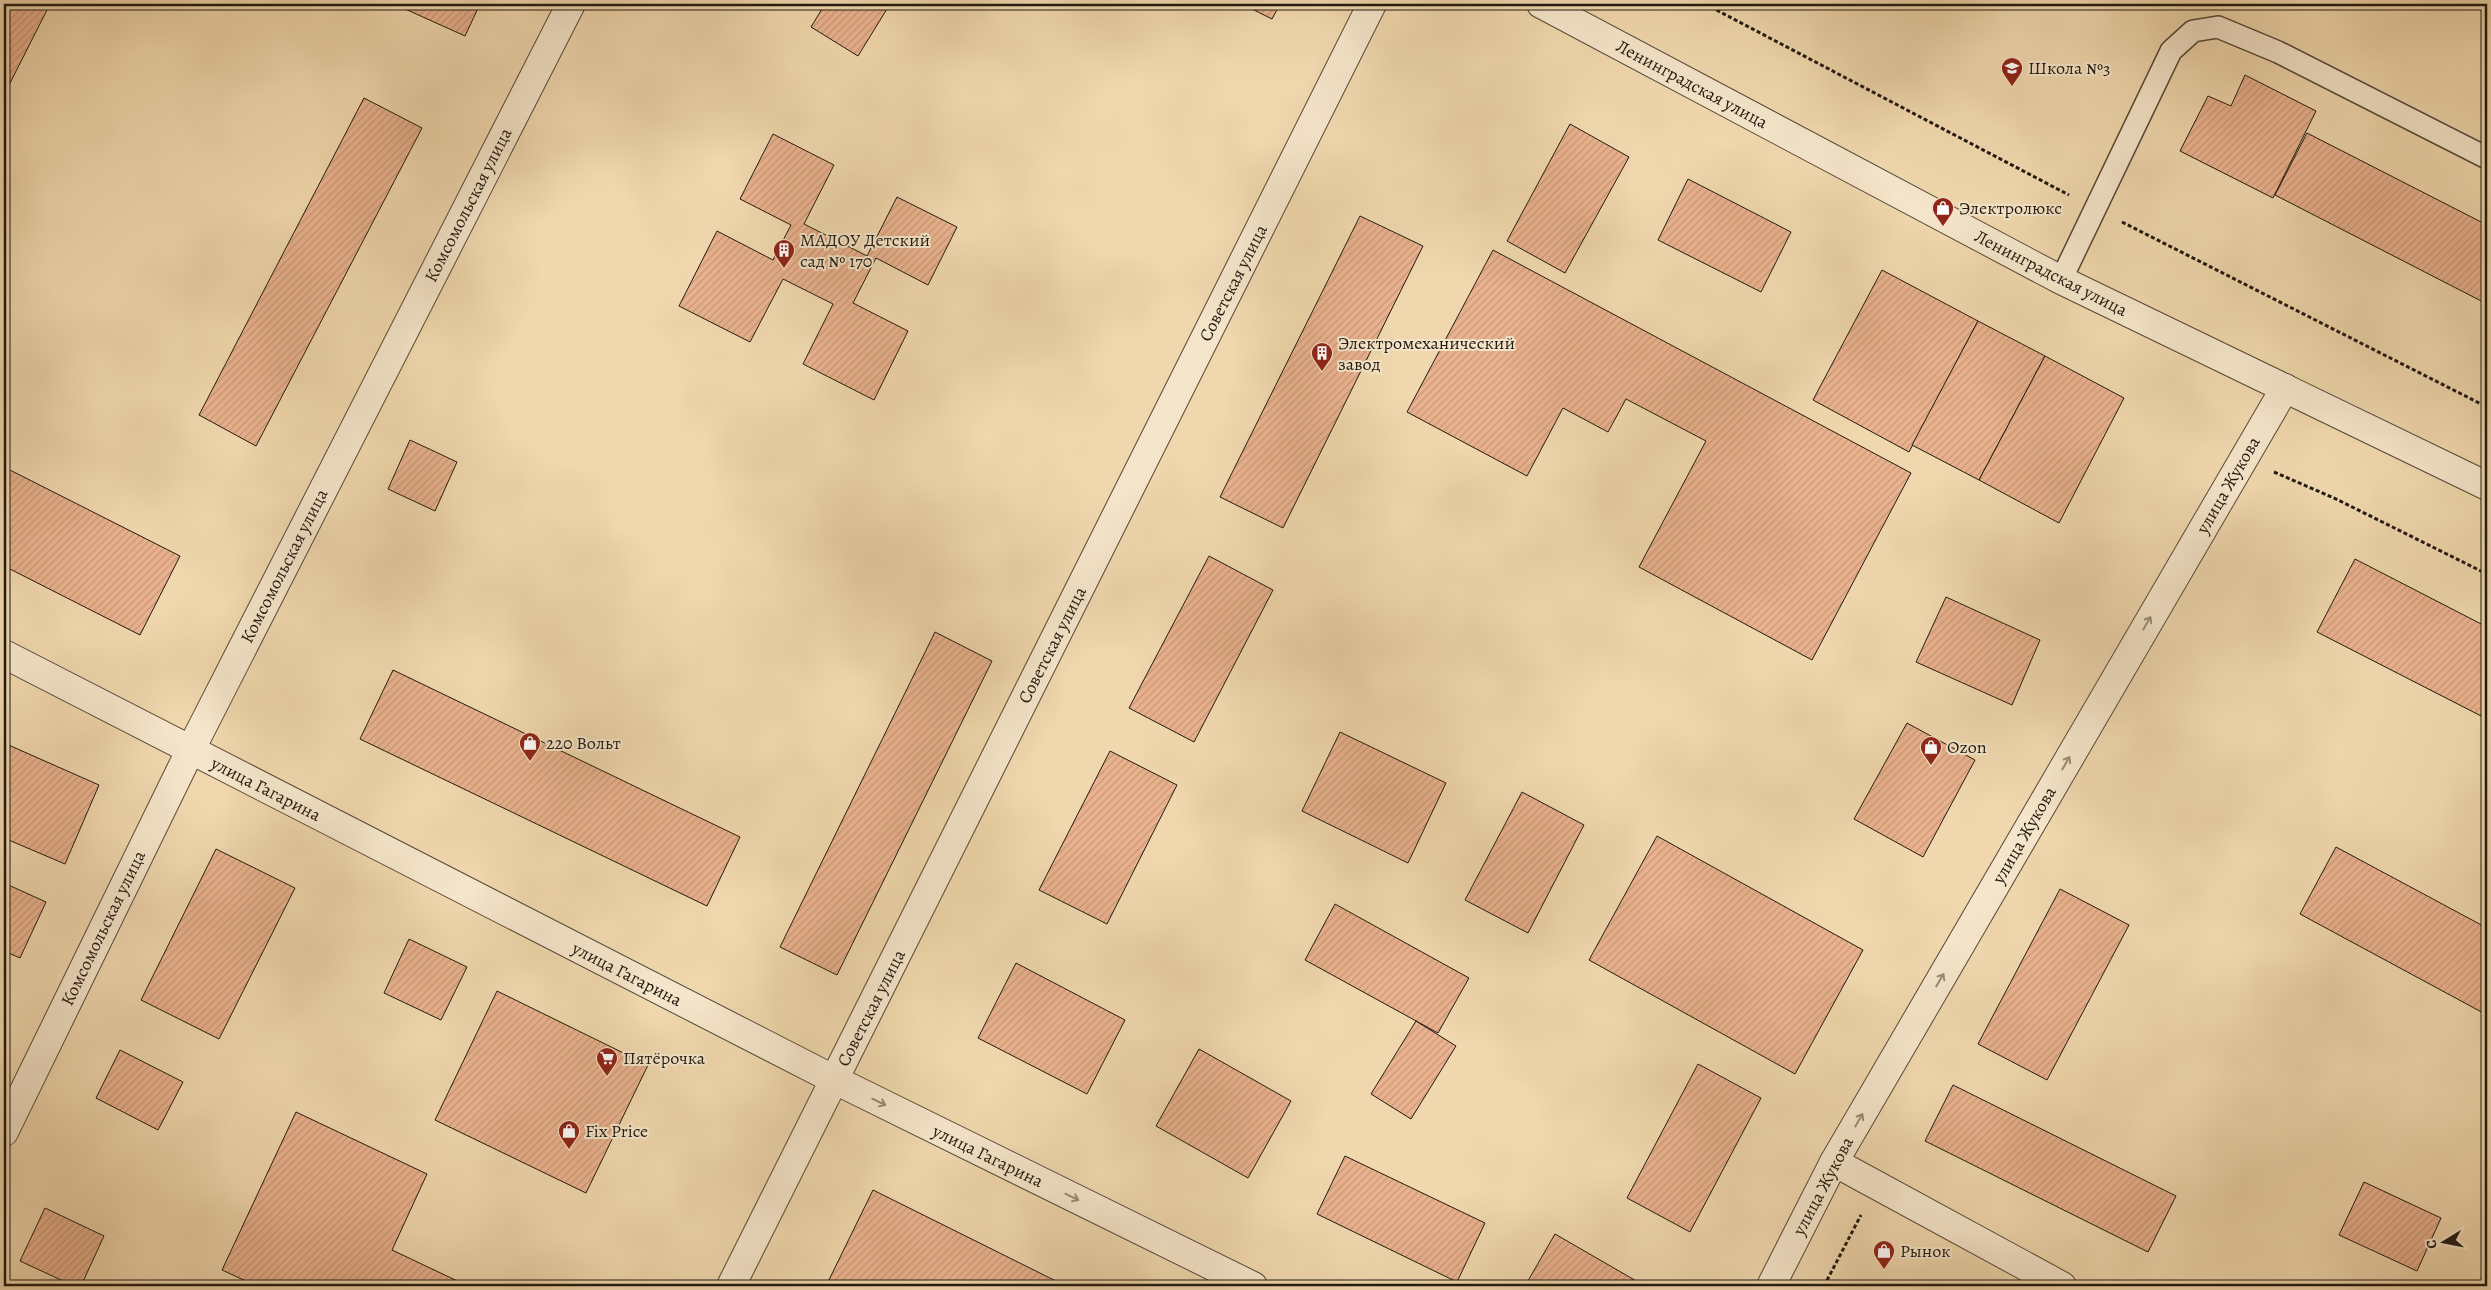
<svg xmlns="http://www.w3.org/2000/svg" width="2491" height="1290" font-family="Alegreya,serif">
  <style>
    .building { fill: url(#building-hatch); stroke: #211a10 }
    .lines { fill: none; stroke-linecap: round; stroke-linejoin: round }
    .service-casing { stroke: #554937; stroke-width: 24 }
    .minor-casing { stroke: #554937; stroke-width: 30 }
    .path { stroke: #211a10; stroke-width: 3; stroke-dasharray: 4 2.5; stroke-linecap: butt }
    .service { stroke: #f5e5ca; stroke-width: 21 }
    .minor { stroke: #f5e5ca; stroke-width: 28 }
    .oneway { stroke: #968a76 }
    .labels { text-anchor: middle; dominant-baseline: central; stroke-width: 4; stroke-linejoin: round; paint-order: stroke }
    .poi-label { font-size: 18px; fill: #211a10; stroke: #f5e5ca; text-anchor: start }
    .street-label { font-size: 18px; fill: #211a10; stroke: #f5e5ca }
  </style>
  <defs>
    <pattern id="building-hatch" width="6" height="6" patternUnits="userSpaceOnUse" patternTransform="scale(1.25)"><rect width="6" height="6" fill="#eab28e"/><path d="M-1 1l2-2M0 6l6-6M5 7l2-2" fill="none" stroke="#c89879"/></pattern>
  </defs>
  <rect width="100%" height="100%" fill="#f0d7ad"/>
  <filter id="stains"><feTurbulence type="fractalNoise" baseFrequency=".004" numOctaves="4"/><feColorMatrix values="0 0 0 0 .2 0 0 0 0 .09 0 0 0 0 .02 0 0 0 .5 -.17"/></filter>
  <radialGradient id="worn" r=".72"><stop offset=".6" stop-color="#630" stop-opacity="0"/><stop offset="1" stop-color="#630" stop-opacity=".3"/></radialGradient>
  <g class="building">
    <path d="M4,4H50L4,95Z"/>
    <path d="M394,4H480L465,36Z"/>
    <path d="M825,4H890L858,56L811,27Z"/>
    <path d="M1242,4H1280L1272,19Z"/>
    <path d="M2245,75L2316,111L2273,198L2180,151L2208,96L2231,106Z"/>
    <path d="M364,98L422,128L256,446L199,415Z"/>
    <path d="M1570,124L1629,157L1565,273L1507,241Z"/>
    <path d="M2307,133L2487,225V304L2275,195Z"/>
    <path d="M773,134L834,165L804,224L867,256L897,197L957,227L928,285L876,258L853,303L908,331L874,400L803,364L833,304L783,279L750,342L679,306L717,231L773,260L791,225L740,199Z"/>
    <path d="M1688,179L1791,232L1761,292L1658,240Z"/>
    <path d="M1360,216L1423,246L1283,528L1220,497Z"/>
    <path d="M1493,250L1911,473L1812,660L1639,567L1706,441L1626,399L1608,432L1563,408L1527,476L1407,412Z"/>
    <path d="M1882,270L1978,321L1909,452L1813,400Z"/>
    <path d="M1978,321L2045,356L1979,480L1912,445Z"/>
    <path d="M2045,356L2124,398L2059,523L1979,480Z"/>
    <path d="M410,440L457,462L435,511L388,489Z"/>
    <path d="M4,467L180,556L140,635L4,566Z"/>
    <path d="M1209,556L1273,590L1194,742L1129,708Z"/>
    <path d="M2355,559L2487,627V719L2317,632Z"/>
    <path d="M1946,597L2040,640L2012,705L1916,662Z"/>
    <path d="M935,632L992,661L837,975L780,947Z"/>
    <path d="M393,670L740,837L707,906L360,739Z"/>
    <path d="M1907,723L1975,760L1923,857L1854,819Z"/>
    <path d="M1340,732L1446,783L1408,863L1302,811Z"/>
    <path d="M4,743L99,785L65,864L4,838Z"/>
    <path d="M1110,751L1177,785L1107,924L1039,890Z"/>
    <path d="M1522,792L1584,825L1528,933L1465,900Z"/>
    <path d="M1657,836L1863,950L1795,1074L1589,960Z"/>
    <path d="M2336,847L2487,928V1015L2300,914Z"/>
    <path d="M216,849L295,888L219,1039L141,1000Z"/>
    <path d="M4,883L46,902L20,958L4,951Z"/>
    <path d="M2060,889L2129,925L2047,1080L1978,1044Z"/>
    <path d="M1335,904L1469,978L1438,1033L1305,960Z"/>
    <path d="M409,939L467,967L441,1020L384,993Z"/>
    <path d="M1016,963L1125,1020L1087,1094L978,1038Z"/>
    <path d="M497,991L648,1065L586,1193L435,1120Z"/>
    <path d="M1416,1021L1456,1046L1411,1119L1371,1094Z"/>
    <path d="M1199,1049L1291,1101L1248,1178L1156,1126Z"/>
    <path d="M120,1050L183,1082L158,1130L96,1098Z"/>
    <path d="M1698,1064L1761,1098L1690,1232L1627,1198Z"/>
    <path d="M1953,1085L2176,1196L2148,1252L1925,1141Z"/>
    <path d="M296,1112L427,1174L392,1250L468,1286H246L248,1282L222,1270Z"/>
    <path d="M1345,1156L1485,1223L1457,1282L1317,1214Z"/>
    <path d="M2364,1182L2441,1218L2417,1271L2339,1235Z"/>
    <path d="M873,1190L1066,1286H826Z"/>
    <path d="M45,1208L104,1236L81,1286H74L20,1261Z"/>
    <path d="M1555,1234L1645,1286H1525Z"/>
  </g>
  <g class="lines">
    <g class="service-casing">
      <path id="service" d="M2061,280L2171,51L2193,31L2218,27L2278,52L2487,158"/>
    </g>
    <g class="minor-casing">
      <g id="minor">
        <path d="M1541,4L2061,280L2487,486"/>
        <path d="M4,654L835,1080L1253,1286"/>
        <path d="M4,1132L190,751L571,4"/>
        <path d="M1834,1162L2062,1286"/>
        <path d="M731,1286L1372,4"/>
        <path d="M1771,1286L1834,1162L2285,388"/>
      </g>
    </g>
    <g class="path">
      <path d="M1705,4L2069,195"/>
      <path d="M2122,222L2487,407"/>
      <path d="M2274,472L2334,498L2487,574"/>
      <path d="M1824,1286L1861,1215"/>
    </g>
    <use href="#service" class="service"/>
    <use href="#minor" class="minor"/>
  </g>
  <defs><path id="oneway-shaft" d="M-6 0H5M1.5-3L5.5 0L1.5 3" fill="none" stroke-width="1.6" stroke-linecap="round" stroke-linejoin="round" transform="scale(1.25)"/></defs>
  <g class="oneway">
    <use href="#oneway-shaft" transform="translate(2147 623) rotate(-60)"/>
    <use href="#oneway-shaft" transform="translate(2066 763) rotate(-60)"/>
    <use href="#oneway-shaft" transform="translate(1940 980) rotate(-60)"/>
    <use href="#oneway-shaft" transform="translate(879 1102) rotate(26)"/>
    <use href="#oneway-shaft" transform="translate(1859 1120) rotate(-60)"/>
    <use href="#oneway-shaft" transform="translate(1072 1197) rotate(26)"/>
  </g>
  <defs>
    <g id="school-pin" transform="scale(1.125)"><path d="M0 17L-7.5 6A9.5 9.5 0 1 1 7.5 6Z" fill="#8f2418" stroke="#f5e5ca"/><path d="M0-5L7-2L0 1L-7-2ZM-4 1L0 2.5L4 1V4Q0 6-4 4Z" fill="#fff"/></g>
    <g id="shop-pin" transform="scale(1.125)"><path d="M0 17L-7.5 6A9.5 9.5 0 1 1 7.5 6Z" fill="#8f2418" stroke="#f5e5ca"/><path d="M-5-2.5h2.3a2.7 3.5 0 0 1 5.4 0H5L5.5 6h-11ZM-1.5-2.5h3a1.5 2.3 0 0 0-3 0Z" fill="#fff"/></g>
    <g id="building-pin" transform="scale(1.125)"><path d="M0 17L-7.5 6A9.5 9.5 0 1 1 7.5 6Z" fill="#8f2418" stroke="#f5e5ca"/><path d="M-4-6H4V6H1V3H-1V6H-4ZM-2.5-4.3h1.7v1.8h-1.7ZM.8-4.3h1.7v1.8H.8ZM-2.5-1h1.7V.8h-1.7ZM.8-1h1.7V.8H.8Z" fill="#fff"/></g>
    <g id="supermarket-pin" transform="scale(1.125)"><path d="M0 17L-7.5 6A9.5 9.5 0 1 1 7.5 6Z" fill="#8f2418" stroke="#f5e5ca"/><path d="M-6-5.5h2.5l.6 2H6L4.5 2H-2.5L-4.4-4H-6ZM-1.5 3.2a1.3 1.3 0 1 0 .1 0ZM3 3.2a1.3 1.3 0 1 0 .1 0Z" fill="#fff"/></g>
  </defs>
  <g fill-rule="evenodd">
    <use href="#school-pin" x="2012" y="68"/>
    <use href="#shop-pin" x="1943" y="208"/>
    <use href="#building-pin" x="784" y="250"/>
    <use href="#building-pin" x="1322" y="353"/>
    <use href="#shop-pin" x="530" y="743"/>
    <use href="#shop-pin" x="1931" y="747"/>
    <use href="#supermarket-pin" x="607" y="1058"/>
    <use href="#shop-pin" x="569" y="1131"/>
    <use href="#shop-pin" x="1884" y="1251"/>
  </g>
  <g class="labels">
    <g class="poi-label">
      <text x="2028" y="68">Школа №3</text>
      <text x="1959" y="208">Электролюкс</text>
      <text x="800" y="240">МАДОУ Детский<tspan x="800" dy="21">сад № 170</tspan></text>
      <text x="1338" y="343">Электромеханический<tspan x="1338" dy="21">завод</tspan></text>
      <text x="546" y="743">220 Вольт</text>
      <text x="1947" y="747">Ozon</text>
      <text x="623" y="1058">Пятёрочка</text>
      <text x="585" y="1131">Fix Price</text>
      <text x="1900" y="1251">Рынок</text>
    </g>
    <g class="street-label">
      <text transform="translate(1692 84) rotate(28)">Ленинградская улица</text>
      <text transform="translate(468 205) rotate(-63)">Комсомольская улица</text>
      <text transform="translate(2051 273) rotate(27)">Ленинградская улица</text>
      <text transform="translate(1233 283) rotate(-63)">Советская улица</text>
      <text transform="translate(2228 485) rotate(-60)">улица Жукова</text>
      <text transform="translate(284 566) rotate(-63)">Комсомольская улица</text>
      <text transform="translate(1052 645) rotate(-63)">Советская улица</text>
      <text transform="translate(266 789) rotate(27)">улица Гагарина</text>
      <text transform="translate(2024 835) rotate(-60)">улица Жукова</text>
      <text transform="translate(103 928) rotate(-64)">Комсомольская улица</text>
      <text transform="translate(627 974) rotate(27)">улица Гагарина</text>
      <text transform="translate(871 1008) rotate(-63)">Советская улица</text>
      <text transform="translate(988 1156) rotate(26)">улица Гагарина</text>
      <text transform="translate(1823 1186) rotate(-62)">улица Жукова</text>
    </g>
  </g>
  <rect width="2491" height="1290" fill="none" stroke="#f0d7ad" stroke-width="20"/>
  <rect x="5" y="5" width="2481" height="1280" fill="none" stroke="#211a10" stroke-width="2.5"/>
  <rect x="10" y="10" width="2471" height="1270" fill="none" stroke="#211a10"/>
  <g transform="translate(2444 1242) rotate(260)" stroke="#f5e5ca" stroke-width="4" paint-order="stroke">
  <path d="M0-4L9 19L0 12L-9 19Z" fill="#211a10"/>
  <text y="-8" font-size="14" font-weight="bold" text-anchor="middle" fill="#211a10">С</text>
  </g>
  <rect width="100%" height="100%" filter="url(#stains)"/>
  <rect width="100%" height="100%" fill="url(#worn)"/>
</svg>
